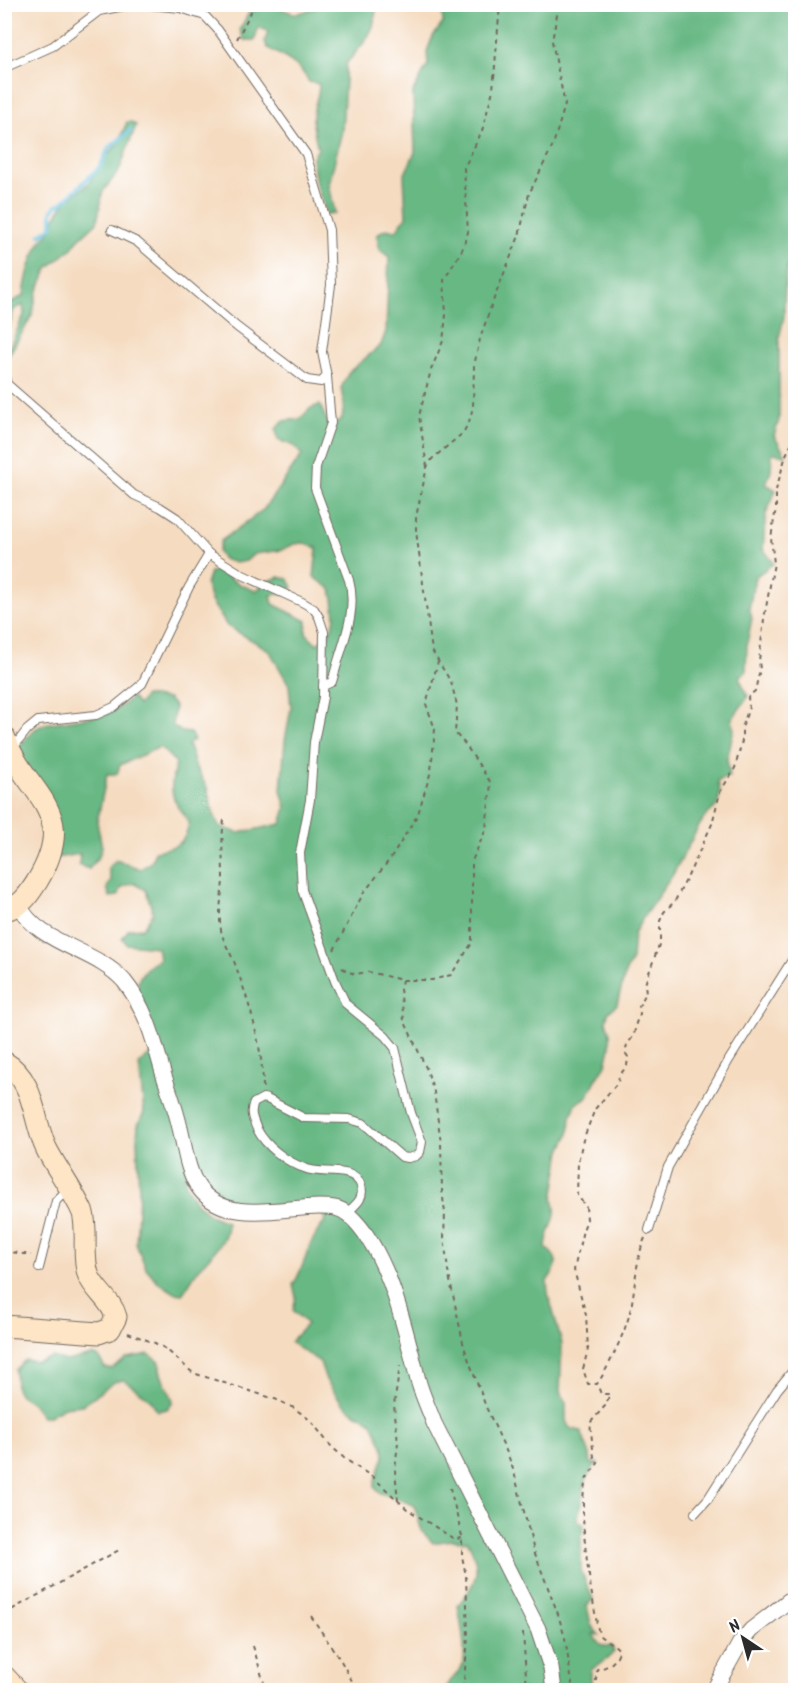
<svg xmlns="http://www.w3.org/2000/svg" width="800" height="1695" font-family="Kalam,sans-serif">
  <style>
    .forest { fill: #67b884; stroke: #497258; stroke-width: 1.5 }
    .lines { fill: none; stroke-linecap: round; stroke-linejoin: round }
    .stream { stroke: #61bfdf; stroke-width: 4 }
    .lane-casing { stroke: #726960; stroke-width: 10 }
    .street-casing { stroke: #726960; stroke-width: 17 }
    .secondary-casing { stroke: #726960; stroke-width: 23 }
    .path { stroke: #726960; stroke-width: 2; stroke-dasharray: 4.5 4.5; stroke-linecap: butt }
    .lane { stroke: #fff; stroke-width: 8 }
    .street { stroke: #fff; stroke-width: 15 }
    .secondary { stroke: #fde5c5; stroke-width: 21 }
  </style>
  <rect width="100%" height="100%" fill="#fff"/>
  <filter id="ink" filterUnits="userSpaceOnUse"><feTurbulence type="fractalNoise" baseFrequency=".0167" numOctaves="2"/><feDisplacementMap in="SourceGraphic" scale="12" xChannelSelector="R" yChannelSelector="G"/><feConvolveMatrix kernelMatrix="1 2 1 2 8 2 1 2 1" color-interpolation-filters="sRGB"/></filter>
  <filter id="wash" filterUnits="userSpaceOnUse"><feTurbulence type="fractalNoise" baseFrequency=".008" numOctaves="4" result="noise"/><feDisplacementMap in="SourceGraphic" scale="24" xChannelSelector="R" yChannelSelector="G"/><feGaussianBlur stdDeviation="1.35" result="paint"/><feColorMatrix in="noise" values="0 0 0 0 0 0 0 0 0 0 0 0 0 0 0 0 0 1.4 0 .05"/><feComposite in="paint" operator="in"/></filter>
  <g filter="url(#wash)">
    <rect width="100%" height="100%" fill="#f5dcc1"/>
    <g class="forest">
      <path d="M270,5L296,14L315,8L316,5H377L373,27L366,40L346,64L342,131L329,184L335,213L327,214L316,184L312,159L318,149C315,136 311,123 314,109C316,100 319,94 319,84L309,82C298,61 284,59 267,47L265,41L268,31L258,27L255,40H244L240,29L250,11Z"/>
      <path d="M430,5H795L796,260L788,265L785,281L784,317L779,338V420L774,436L786,455L772,453L771,471L766,484L776,490L766,514L763,549L774,563L755,577L749,609L752,618L747,643L746,672L739,677L748,697L732,719L734,729L727,760L730,776L718,781L720,792L718,805L705,817L699,826L672,876L646,913L634,933L632,960L626,971L617,1004L608,1013L606,1021L610,1033V1047L606,1065L596,1080L587,1097L576,1104L571,1117L569,1134L561,1151L553,1200C561,1216 546,1231 546,1248C561,1260 558,1267 547,1281L548,1293L562,1344L560,1392L566,1403V1421L570,1428L581,1431L590,1455L591,1464L598,1463C581,1476 584,1501 577,1520L584,1525L581,1538V1571L593,1599L587,1606L591,1625L599,1635L593,1634C598,1644 601,1647 612,1646L614,1652L607,1659L591,1670V1690H446C448,1680 457,1676 462,1667C468,1654 460,1620 458,1605C477,1584 483,1567 467,1541L451,1540L433,1543L422,1531L414,1505L378,1492L375,1487V1481L384,1457L383,1446L371,1421L357,1414L342,1403L326,1380L320,1362L290,1342L307,1324L293,1310L296,1297L293,1285C306,1265 308,1239 326,1221L317,1203L254,1207L217,1198L190,1177H184C190,1201 204,1215 227,1222C228,1243 210,1254 198,1270C192,1278 188,1287 182,1294L175,1293L158,1282L146,1268L136,1244L139,1193L137,1139L138,1125L144,1112L139,1064L156,1050C143,1015 118,982 159,959L157,947L127,944L122,938L129,929L143,928L153,913L146,890L134,883L122,887L118,896L110,897L107,888L111,880L108,868L116,860L141,869L152,861L155,851C176,847 186,845 189,822C171,798 168,793 176,763L160,747L120,765L117,774H107L97,822L102,847L99,856L89,869L79,865L80,854L56,858L15,751L35,729L44,724L104,715L119,708L132,697L138,705L145,696L168,699L175,707L172,725L182,732L190,733L194,740L188,744L196,768L207,787L213,812L219,826L238,833L281,824L286,808L281,790L285,741L291,708L289,685L269,650L227,626L211,601L206,585L210,572L217,570L239,584L256,591L266,582L279,577L288,579L293,587L286,593L271,595L273,604L307,621L306,633L317,644C340,627 336,614 331,589L314,577L317,548L304,543L294,544L282,550L254,554L246,561L235,563L223,559L218,552L221,541L264,509L302,455L294,446L278,440L276,429L283,421L300,419L311,408L320,405L330,428L342,419L344,405L341,388L349,372L381,345L386,331L389,257L379,249L377,234L386,229L396,231L406,217L404,176L415,152L413,92L428,64L427,51L433,36L443,23L442,11Z"/>
      <path d="M127,122H131L136,125L119,171L103,191L97,222L78,240L71,249L48,268L37,293L32,316L7,358L6,354L24,315L23,305L14,309L5,340V307L24,295C27,271 34,244 53,228L54,219L67,200L89,183L103,159L118,144Z"/>
      <path d="M149,1354L160,1362C158,1378 170,1387 173,1402L167,1409L157,1411L151,1400L124,1380L116,1381L82,1405L64,1407L49,1416H42L32,1403L20,1395L16,1389L15,1370L25,1360L37,1362L52,1357L66,1361L92,1355L98,1356L105,1368L112,1369L127,1358Z"/>
    </g>
    <g class="lines">
      <g class="stream">
        <path d="M40,235L52,227V212L56,205L61,204L101,166L108,149L131,130"/>
        <path d="M4,312L8,308"/>
      </g>
    </g>
  </g>
  <g filter="url(#ink)">
    <g class="lines">
      <g class="lane-casing">
        <g id="lane">
          <path d="M4,68L53,46L99,11L134,4"/>
          <path d="M112,230L137,242L237,327L307,380L321,382L327,376L322,352L331,285L329,230L306,154L218,30L205,16L181,8L139,4"/>
          <path d="M4,373L7,384L134,495L160,507L177,518L209,554L243,575L302,602L314,609L319,617L324,632L323,697L314,742L310,800L300,853L302,890L335,981L346,1004L385,1036L395,1048L411,1113L422,1142L420,1152L416,1156L408,1158L402,1157L363,1123L349,1119L304,1118L267,1099L263,1098L254,1103C249,1112 253,1120 257,1129C266,1147 288,1163 307,1169C323,1175 354,1165 361,1186C365,1199 355,1205 347,1213"/>
          <path d="M323,686L332,682L334,675C342,644 358,612 349,580L315,488L316,467L331,423L327,376"/>
          <path d="M13,748L27,730L38,721L96,715L114,707L142,684L189,587L209,554"/>
          <path d="M649,1230L668,1167L729,1060L796,954"/>
          <path d="M39,1268L56,1201L68,1189"/>
          <path d="M695,1513L708,1499L777,1390L796,1367"/>
        </g>
      </g>
      <g class="street-casing">
        <g id="street">
          <path d="M19,905C37,944 96,949 124,981C147,1009 154,1042 164,1076C170,1093 176,1110 180,1128C185,1148 187,1171 199,1188C226,1225 282,1207 319,1207C331,1207 340,1207 349,1215C389,1251 405,1329 418,1380C422,1395 429,1409 434,1423L538,1629L551,1668L554,1690"/>
          <path d="M714,1690L740,1643L751,1630L796,1595"/>
        </g>
      </g>
      <g class="secondary-casing">
        <g id="secondary">
          <path d="M4,736C26,797 80,808 38,880C29,894 22,907 4,910"/>
          <path d="M4,1062C36,1081 32,1118 46,1148C57,1170 73,1190 83,1213C88,1233 82,1254 88,1274C94,1291 112,1300 116,1317L110,1329L99,1333L4,1326"/>
          <path d="M4,1676L17,1690"/>
        </g>
      </g>
      <g class="path">
        <path d="M237,39L255,4"/>
        <path d="M427,467L419,416L431,370L443,341L446,315L444,280L462,250L468,232L464,168L482,131L493,90L500,4"/>
        <path d="M224,820C221,840 223,859 223,880C222,897 218,913 221,930C223,942 231,953 235,964C250,1005 263,1046 263,1090"/>
        <path d="M334,950L363,894L393,855L418,814L431,771L435,729L426,704L438,662"/>
        <path d="M342,968L354,974L369,972L402,980H432L451,975L472,943V861L486,829L491,783L465,744L455,733L457,705L451,682L432,651L416,531V517L427,467L432,459L463,433L469,422L473,407L474,366L480,339L491,306L519,236L529,194L553,145L565,105L552,41L559,4"/>
        <path d="M402,980L400,989L404,1020L427,1070L434,1092L441,1143L442,1190L445,1213L444,1237L448,1271L464,1347L486,1407L508,1455L514,1472L534,1551L558,1614L565,1638L573,1690"/>
        <path d="M645,1238C635,1261 636,1287 630,1312C626,1330 608,1369 597,1384H588L583,1369L588,1349L586,1315L574,1270L583,1230L587,1220L586,1207L577,1195L578,1162L583,1140L595,1109L618,1082L619,1076L627,1066L628,1057L625,1052L627,1045L634,1035L636,1023L640,1014L639,1006L646,993L645,984L660,942V921L664,912L675,901L688,876L712,824L720,792L735,768L742,741V728L749,707L748,697L755,691L760,669L759,661L764,619L774,563L771,538L776,508V490L786,455L793,440L796,429"/>
        <path d="M4,1251L31,1255"/>
        <path d="M128,1333L155,1343L166,1349L193,1373L275,1399L294,1408L310,1420L330,1445L345,1459L374,1478L407,1509L451,1537L455,1539L462,1538"/>
        <path d="M450,1488L462,1536V1556L466,1576L468,1638L463,1690"/>
        <path d="M398,1501L395,1470L398,1442L394,1405L400,1366"/>
        <path d="M4,1614L119,1550"/>
        <path d="M311,1616L341,1661L357,1690"/>
        <path d="M523,1633L527,1690"/>
        <path d="M253,1646L266,1690"/>
        <path d="M595,1690L597,1669C608,1668 617,1661 619,1650C614,1643 605,1641 599,1635C593,1602 575,1507 587,1478C590,1473 595,1468 598,1463L594,1457L590,1423L605,1406L610,1394H601L597,1384"/>
      </g>
      <use href="#lane" class="lane"/>
      <use href="#street" class="street"/>
      <use href="#secondary" class="secondary"/>
    </g>
  </g>
  <rect width="800" height="1695" fill="none" stroke="#fff" stroke-width="24"/>
  <g transform="translate(743 1638) rotate(324)" stroke="#ffffff" stroke-width="4.5" paint-order="stroke">
  <path d="M0-4.5L10 22L0 15L-10 22Z" fill="#2b2b2b"/>
  <text y="-9" font-size="16" font-weight="bold" text-anchor="middle" fill="#2b2b2b">N</text>
  </g>
</svg>
